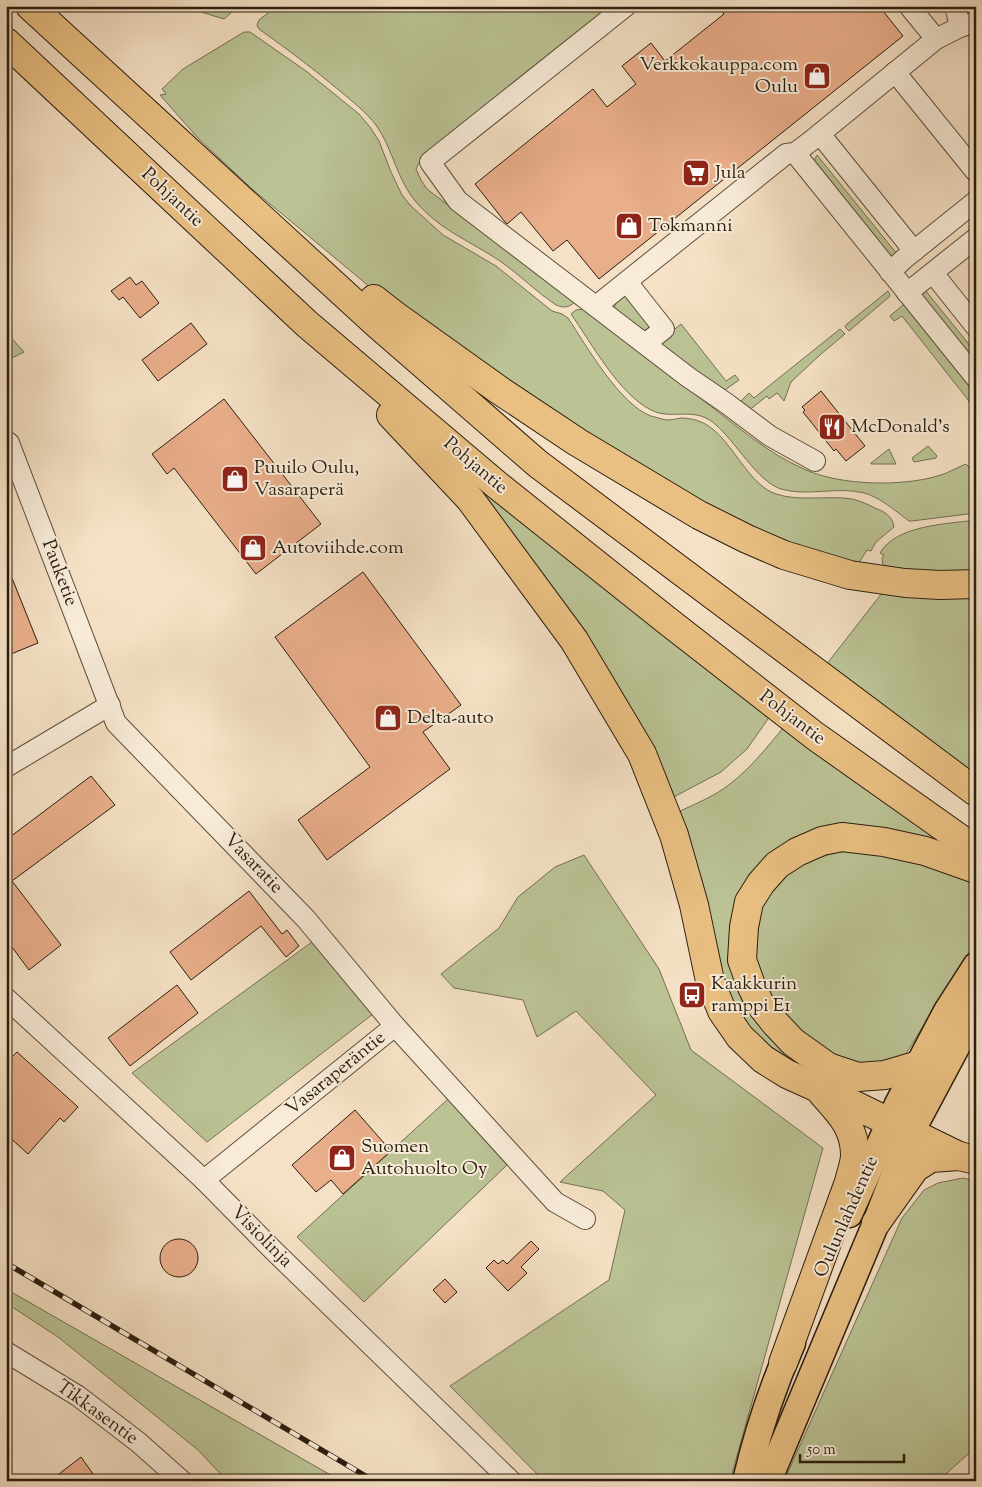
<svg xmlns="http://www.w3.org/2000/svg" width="982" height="1487" font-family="'Sorts Mill Goudy',serif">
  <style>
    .green { fill: #bbc395; stroke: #737052 }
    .building { fill: #e9ae8a; stroke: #2b1d0f }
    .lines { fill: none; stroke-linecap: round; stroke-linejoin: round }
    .minor-casing { stroke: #5e4e3c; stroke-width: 22 }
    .major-casing { stroke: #2b1d0f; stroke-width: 29 }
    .highway-casing { stroke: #2b1d0f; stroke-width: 30 }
    .minor { stroke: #f8ecd9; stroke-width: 20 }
    .major { stroke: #eac082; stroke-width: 26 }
    .highway { stroke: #eac082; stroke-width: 28 }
    .rail-casing { stroke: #2b1d0f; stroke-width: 5.5 }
    .rail { stroke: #f8ecd9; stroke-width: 4; stroke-dasharray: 11; stroke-linecap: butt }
    .labels { text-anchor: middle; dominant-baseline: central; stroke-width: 4; stroke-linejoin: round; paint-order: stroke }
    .poi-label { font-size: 19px; fill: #2b1d0f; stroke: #f8ecd9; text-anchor: start }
    .street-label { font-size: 19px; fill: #2b1d0f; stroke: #f8ecd9 }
  </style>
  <rect width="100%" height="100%" fill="#f5e1c5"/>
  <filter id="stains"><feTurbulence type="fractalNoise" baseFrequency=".004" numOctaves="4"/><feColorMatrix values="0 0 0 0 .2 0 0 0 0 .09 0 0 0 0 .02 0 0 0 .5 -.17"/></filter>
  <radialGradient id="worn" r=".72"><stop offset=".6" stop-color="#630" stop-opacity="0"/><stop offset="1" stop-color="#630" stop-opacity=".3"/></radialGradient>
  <g class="green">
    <path d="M181,6H239L224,19Z"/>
    <path d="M277,6H614L420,161L416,169L421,180L427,189L575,302C568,308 564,308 556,305C536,292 519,274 500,261C470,241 440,230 416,202C397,180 393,149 376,125C366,112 353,102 340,91C314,69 287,49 259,29L257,25L259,20Z"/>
    <path d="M244,32H250L306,71L359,114L370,127L379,141L391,172L402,195L410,205L443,235L496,266L552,311L562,314L568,318C586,345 620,405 651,416C656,417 661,419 666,420C671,420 676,419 681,418C691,418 702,421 710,427C733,443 749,485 776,494C800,502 827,495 852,499C861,501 869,505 877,509C886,512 893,518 894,527L876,542L871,551L867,550L855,569L700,508L400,312L252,189L196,136L160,95L166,94L162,89L183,69Z"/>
    <path d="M817,155L897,254L891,256L814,163L815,159Z"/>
    <path d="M925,290L976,353V363L922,295Z"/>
    <path d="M888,291L890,295L889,297L849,331L845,327L847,324Z"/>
    <path d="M624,295H626L650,327L645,331L615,311C613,303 619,300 624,295Z"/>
    <path d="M903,305L907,307L976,392V410L902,316L894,321L890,316Z"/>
    <path d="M584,309C624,340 664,370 704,401C736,425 767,453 804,469C840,486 904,487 941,475C950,472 958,467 966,464L970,468L976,477V513L912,521H909C897,512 878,496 864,493C837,486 807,497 781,489C758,482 735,441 716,425C695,405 672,421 651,410C619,394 592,344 571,314L576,310Z"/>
    <path d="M681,324L726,381L735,375L739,380L722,392L661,344L665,337Z"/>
    <path d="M840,329L845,334L821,354L791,382L784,401L777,393L769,399L767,396L748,411L740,402L749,393L754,398Z"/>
    <path d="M6,332L24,352L6,361Z"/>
    <path d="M928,446L937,456L936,458L914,462L912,458Z"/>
    <path d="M889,449L896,464H871V463Z"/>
    <path d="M443,454L770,716L747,749L721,772L670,799Z"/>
    <path d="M976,520V575L884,573L882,558L884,555L880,553C896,525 947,524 976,520Z"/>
    <path d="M882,593H976V774L826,665Z"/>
    <path d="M784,727L976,862L923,842L775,857L729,955L846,1094L767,1047L747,1028L728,994L678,812C695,804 715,796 730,784C751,768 767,747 784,727Z"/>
    <path d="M843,851L894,853L976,884V941L899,1065L866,1071L798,1038L765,995L750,953L762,897L782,876L812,859Z"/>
    <path d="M584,855L659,969L691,1050L823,1148L730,1481H544L450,1386L609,1280L625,1210L603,1191L560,1182L656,1095L576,1011L537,1037L523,1000L454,988L441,974L499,928L518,897L555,867Z"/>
    <path d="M312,942L373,1014L207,1142L132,1073Z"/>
    <path d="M448,1099L507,1165L364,1302L297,1237Z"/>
    <path d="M963,1178L976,1181V1447L938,1481H784L902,1218L924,1190L938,1183Z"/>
    <path d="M6,1289L341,1481H227L198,1450L58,1337L6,1303Z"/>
  </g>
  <g class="building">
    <path d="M718,6H879L903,36L599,279L567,240L553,251L521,212L507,224L505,222L475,184L593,89L607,107L636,84L622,66L651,43L665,61L724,14Z"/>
    <path d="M130,277L136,285L142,281L159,303L140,318L123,297L119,300L111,291Z"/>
    <path d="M191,323L207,344L158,381L142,360Z"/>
    <path d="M821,391L865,446L846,461L836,449L834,451L803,412L805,410L802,407Z"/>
    <path d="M224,399L321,524L256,574L174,468L167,474L152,454Z"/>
    <path d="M6,563L38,643L6,656Z"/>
    <path d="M363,572L461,705L423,732L450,769L327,860L298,820L370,767L275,637Z"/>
    <path d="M91,776L115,805L12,881L61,945L29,970L6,939V840Z"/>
    <path d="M249,891L282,934L287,930L299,946L286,957L261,926L191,980L170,952Z"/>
    <path d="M177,985L198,1013L130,1066L108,1038Z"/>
    <path d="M17,1052L78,1107L64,1122L60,1118L28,1154L6,1134V1063Z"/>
    <path d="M355,1110L391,1151L343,1194L331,1180L316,1192L292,1165Z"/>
    <circle cx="179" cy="1258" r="19"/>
    <path d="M531,1241L539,1249L521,1267L527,1273L508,1291L486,1268L494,1260L498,1264L503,1260L507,1264Z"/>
    <path d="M445,1279L457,1292L445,1303L433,1290Z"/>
    <path d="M81,1457L98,1481H50Z"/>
  </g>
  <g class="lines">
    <g class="minor-casing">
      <g id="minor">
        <path d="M626,6L430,162L458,201L688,377L726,403L770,436L815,461"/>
        <path d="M909,6L936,39"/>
        <path d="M955,6L960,27"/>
        <path d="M895,72L976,172"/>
        <path d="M820,134L914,251"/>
        <path d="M795,153L976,378"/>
        <path d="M890,272L905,258L976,201"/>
        <path d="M933,273L976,327"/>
        <path d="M627,282L664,329L645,344"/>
        <path d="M907,293L976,238"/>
        <path d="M596,306L786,154L795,153L811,141L936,39L960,27L976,22"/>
        <path d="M6,441L9,443L116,723L306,919L395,1026"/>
        <path d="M6,767L110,705"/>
        <path d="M6,998L204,1180L274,1251L511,1481"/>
        <path d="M204,1180L395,1026L555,1202L585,1219"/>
        <path d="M6,1352L78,1396L138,1442L182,1481"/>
      </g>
    </g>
    <g class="major-casing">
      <g id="major">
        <path d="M849,1214L898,1104L947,1011L976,966"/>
        <path d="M746,1481C757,1434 772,1388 792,1343"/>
        <path d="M768,1481L876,1223L911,1132L976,1010"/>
      </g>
    </g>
    <g class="highway-casing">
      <g id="highway">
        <path d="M30,6L378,325L538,464L976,792"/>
        <path d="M6,42L307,324L497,485L665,619L815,736L976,850"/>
        <path d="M374,299L397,317L499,390L577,442L699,515L747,539L784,555L850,575L905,583L940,585L976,584"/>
        <path d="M391,415L470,499L574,640L642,754L674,835L694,905L710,981L722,1011L740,1037L763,1059L787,1074L840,1098L959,1156L976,1160"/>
        <path d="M919,1065L885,1075L858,1077L828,1067L793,1042L776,1024L760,1004L751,985L742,960L744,927L749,902L761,883L777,865L797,852L822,841L842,837L884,842L925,851L976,869"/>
        <path d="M876,1223L915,1168L931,1158L959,1156"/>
        <path d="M783,1363L849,1182C851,1173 855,1163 855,1155C855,1127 839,1112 822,1093"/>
      </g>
    </g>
    <use href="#minor" class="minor"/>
    <use href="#major" class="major"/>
    <use href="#highway" class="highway"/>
    <g class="rail-casing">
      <path id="rail" d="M6,1263L374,1481"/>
    </g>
    <use href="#rail" class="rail"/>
  </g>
  <defs>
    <g id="shop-square" transform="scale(1.4375)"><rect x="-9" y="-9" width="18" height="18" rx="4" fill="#8f2418" stroke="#f8ecd9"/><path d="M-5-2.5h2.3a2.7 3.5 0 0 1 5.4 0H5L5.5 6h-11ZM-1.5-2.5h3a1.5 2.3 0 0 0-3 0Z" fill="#fff"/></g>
    <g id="supermarket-square" transform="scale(1.4375)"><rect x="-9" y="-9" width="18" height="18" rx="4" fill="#8f2418" stroke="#f8ecd9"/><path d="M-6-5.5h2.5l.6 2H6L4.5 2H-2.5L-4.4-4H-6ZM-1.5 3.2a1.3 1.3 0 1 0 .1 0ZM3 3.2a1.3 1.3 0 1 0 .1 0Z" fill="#fff"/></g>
    <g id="restaurant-square" transform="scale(1.4375)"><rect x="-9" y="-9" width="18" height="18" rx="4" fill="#8f2418" stroke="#f8ecd9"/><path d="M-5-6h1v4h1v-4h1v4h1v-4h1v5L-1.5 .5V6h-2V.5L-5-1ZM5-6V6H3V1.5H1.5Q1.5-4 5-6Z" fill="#fff"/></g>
    <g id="bus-square" transform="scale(1.4375)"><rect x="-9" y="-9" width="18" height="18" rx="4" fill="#8f2418" stroke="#f8ecd9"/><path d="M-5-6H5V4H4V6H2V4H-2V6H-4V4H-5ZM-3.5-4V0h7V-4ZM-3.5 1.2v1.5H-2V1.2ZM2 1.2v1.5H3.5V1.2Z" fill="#fff"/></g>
  </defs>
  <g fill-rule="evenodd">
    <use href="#shop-square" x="817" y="76"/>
    <use href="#supermarket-square" x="696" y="173"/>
    <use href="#shop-square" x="629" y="226"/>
    <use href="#restaurant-square" x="832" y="427"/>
    <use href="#shop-square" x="235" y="479"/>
    <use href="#shop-square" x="253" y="548"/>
    <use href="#shop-square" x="388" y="718"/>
    <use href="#bus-square" x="692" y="995"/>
    <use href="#shop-square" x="342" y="1158"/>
  </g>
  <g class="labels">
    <g class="poi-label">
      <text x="798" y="65" text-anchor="end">Verkkokauppa.com<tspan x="798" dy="22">Oulu</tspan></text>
      <text x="715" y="173">Jula</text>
      <text x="648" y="226">Tokmanni</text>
      <text x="851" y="427">McDonald's</text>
      <text x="254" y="468">Puuilo Oulu,<tspan x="254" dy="22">Vasaraperä</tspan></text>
      <text x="272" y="548">Autoviihde.com</text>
      <text x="407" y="718">Delta-auto</text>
      <text x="711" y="984">Kaakkurin<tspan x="711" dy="22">ramppi E1</tspan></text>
      <text x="361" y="1147">Suomen<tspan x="361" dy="22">Autohuolto Oy</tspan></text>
    </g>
    <g class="street-label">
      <text transform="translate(172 198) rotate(43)">Pohjantie</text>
      <text transform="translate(475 466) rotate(40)">Pohjantie</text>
      <text transform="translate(59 573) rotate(69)">Pauketie</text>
      <text transform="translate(792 718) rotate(37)">Pohjantie</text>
      <text transform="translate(253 864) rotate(46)">Vasaratie</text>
      <text transform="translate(336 1074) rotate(-39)">Vasaraperäntie</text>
      <text transform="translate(847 1217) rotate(-66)">Oulunlahdentie</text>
      <text transform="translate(261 1237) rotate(45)">Visiolinja</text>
      <text transform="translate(97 1413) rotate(36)">Tikkasentie</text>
    </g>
  </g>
  <rect width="982" height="1487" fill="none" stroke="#f5e1c5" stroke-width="25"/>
  <rect x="8" y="8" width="967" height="1472" fill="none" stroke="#2b1d0f" stroke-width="2.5"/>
  <rect x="12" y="12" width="957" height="1462" fill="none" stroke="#2b1d0f"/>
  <path d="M800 1454v8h104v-8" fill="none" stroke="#2b1d0f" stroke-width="2.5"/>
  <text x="807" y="1454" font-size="15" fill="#2b1d0f" stroke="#f8ecd9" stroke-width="4" paint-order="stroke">50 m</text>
  <rect width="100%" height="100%" filter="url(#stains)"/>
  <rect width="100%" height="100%" fill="url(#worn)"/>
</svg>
